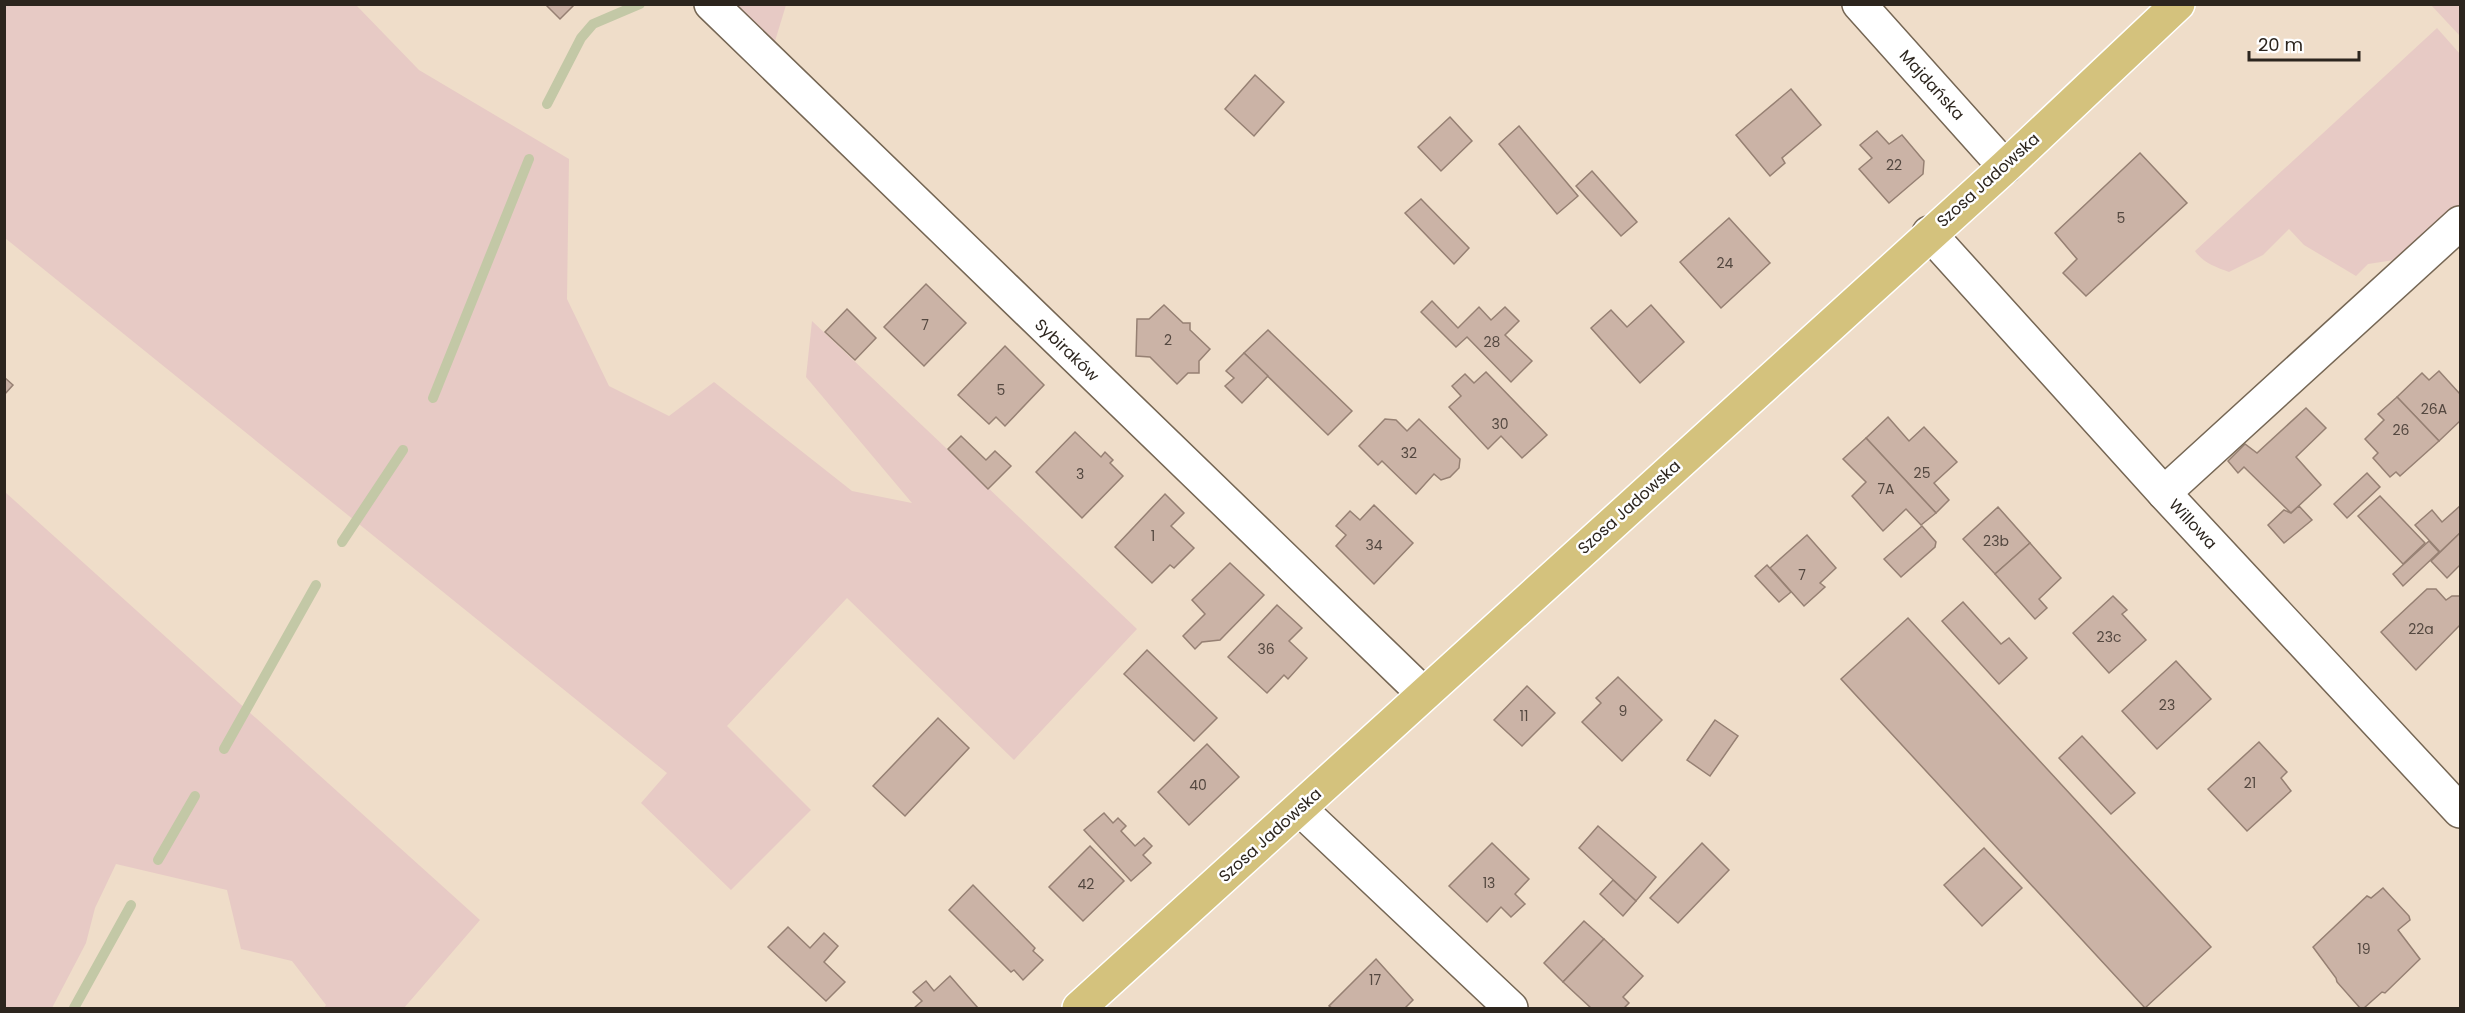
<svg xmlns="http://www.w3.org/2000/svg" width="2465" height="1013" font-family="Poppins,sans-serif">
  <style>
    .green { fill: #e7cac5 }
    .lines { fill: none; stroke-linecap: round; stroke-linejoin: round }
    .stream { stroke: #c3c8a6; stroke-width: 10 }
    .building { fill: #cbb3a6; stroke: #968073; stroke-width: 1.5 }
    .minor-casing { stroke: #756654; stroke-width: 36 }
    .major-casing { stroke: #fff; stroke-width: 36 }
    .minor { stroke: #fff; stroke-width: 33 }
    .major { stroke: #d4c27d; stroke-width: 33 }
    .labels { text-anchor: middle; dominant-baseline: central; stroke-width: 5; stroke-linejoin: round; paint-order: stroke }
    .number-label { font-size: 14px; fill: #544840 }
    .street-label { font-size: 16px; fill: #2c251e; stroke: #fff }
  </style>
  <rect width="100%" height="100%" fill="#efddc9"/>
  <g class="green">
    <path d="M4,5H356L419,70L569,159L567,299L609,386L669,416L714,382L852,491L912,503L806,377L812,321L1137,629L1014,760L847,598L727,726L811,810L731,890L641,803L667,773L5,238Z"/>
    <path d="M723,5H786L772,51Z"/>
    <path d="M2431,5H2460V36Z"/>
    <path d="M2437,28L2460,54V213L2401,259L2368,264L2356,276L2304,245L2289,229L2263,255L2229,272C2216,267 2203,263 2195,251Z"/>
    <path d="M5,492L480,920L404,1008H324L326,1005L292,961L241,949L227,890L116,864L95,908L86,943L52,1008H5Z"/>
  </g>
  <g class="lines">
    <g class="stream">
      <path d="M547,104L581,38L593,24L640,4"/>
      <path d="M433,398L529,159"/>
      <path d="M342,542L403,450"/>
      <path d="M224,749L316,585"/>
      <path d="M158,860L195,796"/>
      <path d="M74,1008L131,905"/>
    </g>
  </g>
  <g class="building">
    <path d="M545,4H575L560,19Z"/>
    <path d="M1255,75L1284,102L1254,136L1225,109Z"/>
    <path d="M1791,89L1821,125L1782,158L1785,163L1770,176L1736,135Z"/>
    <path d="M1450,117L1472,141L1441,171L1418,147Z"/>
    <path d="M1519,126L1578,196L1557,214L1499,144Z"/>
    <path d="M1877,131L1889,144L1902,135L1924,161L1923,174L1889,203L1859,169L1872,158L1860,145Z"/>
    <path d="M2140,153L2187,203L2086,296L2063,273L2077,259L2055,233Z"/>
    <path d="M1592,171L1637,222L1621,236L1576,186Z"/>
    <path d="M1421,199L1469,248L1454,264L1405,213Z"/>
    <path d="M1729,218L1770,263L1721,308L1680,262Z"/>
    <path d="M926,284L966,323L924,366L884,327Z"/>
    <path d="M1432,301L1458,328L1479,307L1491,320L1505,307L1519,321L1505,335L1532,361L1511,382L1467,337L1456,347L1421,312Z"/>
    <path d="M1164,305L1183,323H1190V330L1210,349L1199,361V373H1188L1177,384L1150,357L1136,356L1137,319H1149Z"/>
    <path d="M1651,305L1684,342L1640,383L1591,328L1611,310L1627,327Z"/>
    <path d="M847,309L876,338L855,360L825,332Z"/>
    <path d="M1268,330L1352,411L1328,435L1244,353Z"/>
    <path d="M1005,346L1044,385L1005,426L996,417L989,424L958,395Z"/>
    <path d="M1244,353L1268,376L1242,403L1225,386L1234,378L1226,371Z"/>
    <path d="M2439,371L2460,394V421L2439,441L2397,397L2422,373L2429,380Z"/>
    <path d="M1486,372L1547,435L1522,458L1501,436L1488,449L1449,407L1461,396L1452,386L1465,374L1474,383Z"/>
    <path d="M4,377L13,385L4,395Z"/>
    <path d="M2397,397L2439,441L2400,476L2396,472L2390,477L2373,458L2378,453L2365,439L2384,420L2378,414Z"/>
    <path d="M2306,408L2326,428L2296,457L2321,485L2291,513L2244,467L2238,473L2228,461L2245,444L2257,453Z"/>
    <path d="M1888,417L1909,441L1924,427L1957,462L1934,483L1949,500L1936,513L1866,438Z"/>
    <path d="M1385,419L1396,420L1407,431L1419,419L1460,459L1459,468L1450,477L1441,480L1434,474L1416,494L1382,461L1378,465L1359,446Z"/>
    <path d="M1075,432L1101,457L1105,452L1113,460L1110,463L1123,476L1082,518L1036,472Z"/>
    <path d="M961,436L986,460L995,451L1011,466L988,489L948,449Z"/>
    <path d="M1866,438L1936,513L1921,525L1906,509L1883,531L1852,496L1866,482L1843,459Z"/>
    <path d="M2367,473L2380,487L2347,518L2334,504Z"/>
    <path d="M1165,494L1184,513L1171,526L1194,548L1174,568L1170,565L1152,583L1115,547Z"/>
    <path d="M2380,496L2425,543L2403,564L2358,516Z"/>
    <path d="M1374,505L1413,543L1374,584L1336,546L1346,535L1336,526L1350,511L1360,520Z"/>
    <path d="M2299,506L2312,520L2284,543L2268,525L2284,510L2291,513Z"/>
    <path d="M2460,506V533L2440,552L2415,525L2432,510L2442,522Z"/>
    <path d="M1998,507L2030,543L1995,574L1963,539Z"/>
    <path d="M1922,526L1936,542L1935,547L1901,577L1884,559Z"/>
    <path d="M2460,533V565L2447,578L2431,561Z"/>
    <path d="M1807,535L1836,568L1820,583L1825,587L1804,606L1770,568Z"/>
    <path d="M2429,541L2439,552L2403,586L2393,574Z"/>
    <path d="M2030,543L2061,578L2039,599L2047,608L2035,619L1995,574Z"/>
    <path d="M1230,563L1264,595L1220,640L1202,642L1195,649L1183,636L1205,614L1192,600Z"/>
    <path d="M1767,565L1791,592L1779,602L1755,576Z"/>
    <path d="M2427,589H2436L2446,600L2452,596H2460V625L2416,670L2381,632Z"/>
    <path d="M2113,596L2127,610L2122,614L2146,640L2109,673L2073,633Z"/>
    <path d="M1963,602L2001,644L2009,638L2027,658L1999,684L1942,621Z"/>
    <path d="M1277,605L1302,628L1289,641L1307,658L1288,679L1284,675L1267,693L1228,657Z"/>
    <path d="M1908,618L2211,947L2145,1008L1841,679Z"/>
    <path d="M1147,650L1217,718L1194,741L1124,674Z"/>
    <path d="M2176,661L2211,699L2157,749L2122,711Z"/>
    <path d="M1618,677L1662,720L1622,761L1582,722L1601,703L1596,698Z"/>
    <path d="M1527,686L1555,713L1522,746L1494,720Z"/>
    <path d="M938,718L969,748L905,816L873,786Z"/>
    <path d="M1715,720L1738,736L1710,776L1687,760Z"/>
    <path d="M2082,736L2135,793L2111,814L2059,758Z"/>
    <path d="M2259,742L2287,772L2281,778L2291,791L2247,831L2208,789Z"/>
    <path d="M1207,744L1239,777L1189,825L1158,792Z"/>
    <path d="M1104,813L1113,823L1118,818L1126,826L1121,831L1135,846L1144,838L1152,846L1143,855L1151,863L1131,881L1084,830Z"/>
    <path d="M1598,826L1656,877L1636,901L1579,848Z"/>
    <path d="M1492,843L1529,879L1515,894L1525,904L1511,917L1501,907L1487,922L1449,886Z"/>
    <path d="M1702,843L1729,870L1678,923L1650,898Z"/>
    <path d="M1090,846L1124,881L1083,921L1049,887Z"/>
    <path d="M1984,848L2022,888L1982,926L1944,885Z"/>
    <path d="M1613,880L1636,901L1623,916L1600,894Z"/>
    <path d="M973,885L1035,948L1033,951L1043,960L1023,980L1014,970L1011,972L949,910Z"/>
    <path d="M2383,888L2409,916L2410,920L2398,930L2420,959L2385,993L2382,992L2364,1008H2360L2337,982L2336,978L2313,947L2367,896L2371,898Z"/>
    <path d="M1584,921L1604,939L1563,982L1544,963Z"/>
    <path d="M788,927L810,948L824,933L838,946L824,962L845,982L826,1001L768,947Z"/>
    <path d="M1604,939L1643,976L1623,997L1629,1003L1624,1008H1591L1563,982Z"/>
    <path d="M1376,959L1413,1000L1405,1008H1332L1329,1006Z"/>
    <path d="M950,976L978,1008H914L922,1001L913,992L926,981L934,991Z"/>
  </g>
  <g class="lines">
    <g class="minor-casing">
      <g id="minor">
        <path d="M711,4L1424,694"/>
        <path d="M1859,4L2005,167"/>
        <path d="M1929,233L2164,493L2460,811"/>
        <path d="M2164,493L2460,223"/>
        <path d="M1300,809L1511,1008"/>
      </g>
    </g>
    <g class="major-casing">
      <path id="major" d="M1079,1008L2005,167L2178,4"/>
    </g>
    <use href="#minor" class="minor"/>
    <use href="#major" class="major"/>
  </g>
  <g class="labels">
    <g class="number-label">
      <text x="1894" y="165">22</text>
      <text x="2121" y="218">5</text>
      <text x="1725" y="263">24</text>
      <text x="925" y="325">7</text>
      <text x="1168" y="340">2</text>
      <text x="1492" y="342">28</text>
      <text x="1001" y="390">5</text>
      <text x="2434" y="409">26A</text>
      <text x="1500" y="424">30</text>
      <text x="2401" y="430">26</text>
      <text x="1409" y="453">32</text>
      <text x="1922" y="473">25</text>
      <text x="1080" y="474">3</text>
      <text x="1886" y="489">7A</text>
      <text x="1153" y="536">1</text>
      <text x="1996" y="541">23b</text>
      <text x="1374" y="545">34</text>
      <text x="1802" y="575">7</text>
      <text x="2421" y="629">22a</text>
      <text x="2109" y="637">23c</text>
      <text x="1266" y="649">36</text>
      <text x="2167" y="705">23</text>
      <text x="1623" y="711">9</text>
      <text x="1524" y="716">11</text>
      <text x="2250" y="783">21</text>
      <text x="1198" y="785">40</text>
      <text x="1489" y="883">13</text>
      <text x="1086" y="884">42</text>
      <text x="2364" y="949">19</text>
      <text x="1375" y="980">17</text>
    </g>
    <g class="street-label">
      <text transform="translate(1932 85) rotate(48)">Majdańska</text>
      <text transform="translate(1988 180) rotate(-42)">Szosa Jadowska</text>
      <text transform="translate(1067 350) rotate(44)">Sybiraków</text>
      <text transform="translate(1629 507) rotate(-42)">Szosa Jadowska</text>
      <text transform="translate(2193 524) rotate(47)">Willowa</text>
      <text transform="translate(1270 835) rotate(-42)">Szosa Jadowska</text>
    </g>
  </g>
  <rect width="2465" height="1013" fill="none" stroke="#2c251e" stroke-width="12"/>
  <path d="M2249 51v9h110v-9" fill="none" stroke="#2c251e" stroke-width="3"/>
  <text x="2258" y="51" font-size="18" fill="#2c251e" stroke="#ffffff" stroke-width="4.5" paint-order="stroke">20 m</text>
</svg>
